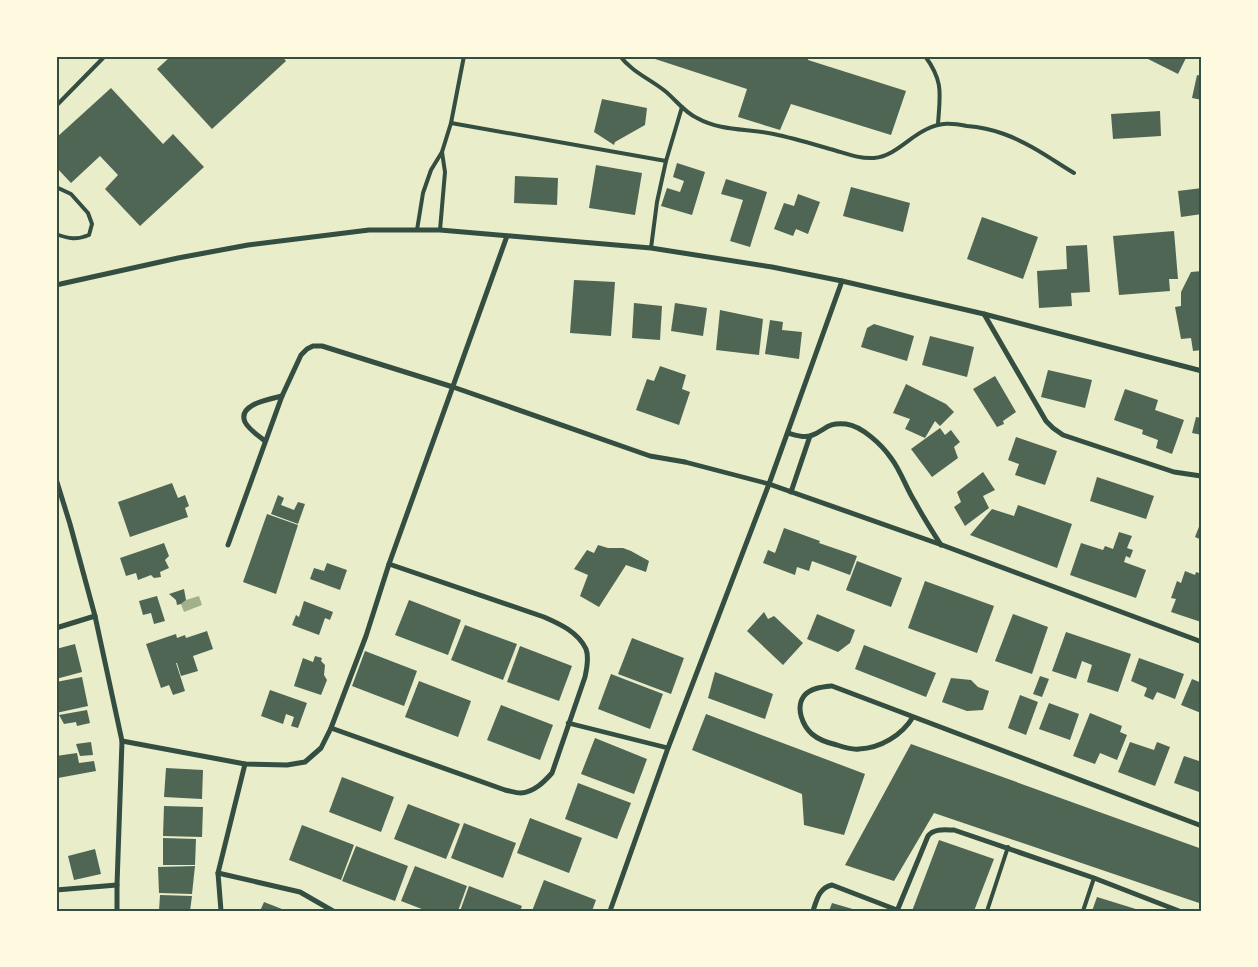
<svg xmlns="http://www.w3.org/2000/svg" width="1258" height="967" font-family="Rubik,sans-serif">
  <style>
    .water { fill: #a3b18a }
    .building { fill: #4f6655 }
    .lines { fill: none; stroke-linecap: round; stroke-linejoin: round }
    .service { stroke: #344e41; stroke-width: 4 }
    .pedestrian { stroke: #344e41; stroke-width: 4.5 }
    .minor { stroke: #344e41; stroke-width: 5 }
    .neatline { fill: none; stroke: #344e41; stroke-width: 2 }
  </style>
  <rect width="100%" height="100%" fill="#e9edc9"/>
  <path class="water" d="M199,596L202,605L184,612L181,604L186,600Z"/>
  <g class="building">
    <path d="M171,56H282L286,61L212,129L157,69Z"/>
    <path d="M809,56L808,60L906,91L891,135L791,104L780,130L738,117L747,89L649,57Z"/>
    <path d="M1142,56H1187L1178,74Z"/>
    <path d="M1197,75L1202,76V100L1192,98Z"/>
    <path d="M111,88L163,144L173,134L204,167L140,226L105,189L118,175L100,156L71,183L56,167V138Z"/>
    <path d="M602,99L647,108L645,125L615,142L614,145L594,132Z"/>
    <path d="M1160,111L1161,136L1113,139L1111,114Z"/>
    <path d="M677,163L705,172L692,215L661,206L667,188L680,192L684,181L673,177Z"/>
    <path d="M596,165L642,173L635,215L589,208Z"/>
    <path d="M515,176L558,178L557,205L514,203Z"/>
    <path d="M726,179L767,192L750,247L730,241L743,200L721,194Z"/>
    <path d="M851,187L910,203L903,232L843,216Z"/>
    <path d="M1202,188V214L1181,217L1178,191Z"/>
    <path d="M798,194L820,202L808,234L796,229L793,236L774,229L784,203L794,206Z"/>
    <path d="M982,217L1038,237L1023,279L967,259Z"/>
    <path d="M1174,231L1178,279H1169L1170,291L1119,295L1113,236Z"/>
    <path d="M1087,245L1090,292L1071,293L1072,306L1039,308L1037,271L1067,269L1066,246Z"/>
    <path d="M1202,271V350L1193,351L1191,338L1181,339L1175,307L1181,306V292L1191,272Z"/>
    <path d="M574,280L615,282L611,336L570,333Z"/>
    <path d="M634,303L662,306L660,340L632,338Z"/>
    <path d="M675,303L707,308L703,336L671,331Z"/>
    <path d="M720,310L763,319L759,355L716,350Z"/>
    <path d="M770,320L783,322L782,330L802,332L799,359L765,354Z"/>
    <path d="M874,324L914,336L907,361L861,347L867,328Z"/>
    <path d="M930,336L974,347L967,377L922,365Z"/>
    <path d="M660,366L686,375L682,389L690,392L679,425L636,410L647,379L654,381Z"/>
    <path d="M1048,370L1092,380L1085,408L1041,397Z"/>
    <path d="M995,376L1016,412L1003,421L1004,424L997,427L973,389Z"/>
    <path d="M906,384L946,404L954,412L940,426L935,421L925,438L905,429L910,419L893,413Z"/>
    <path d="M1125,389L1158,400L1155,410L1184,420L1172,454L1156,448L1158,440L1142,434L1143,430L1114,420Z"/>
    <path d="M1196,417L1202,418V435L1192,433Z"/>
    <path d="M940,428L945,435L951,430L960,442L954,447L958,458L932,477L911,449Z"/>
    <path d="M1016,437L1057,451L1045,485L1015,475L1019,464L1008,460Z"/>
    <path d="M983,472L995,490L983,496L989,508L965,526L954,507L961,502L957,492Z"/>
    <path d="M1097,477L1154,496L1146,519L1090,501Z"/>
    <path d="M172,483L178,498L185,495L189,506L185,508L188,517L130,537L118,502Z"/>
    <path d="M278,495L284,498L281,505L294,510L298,502L305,504L298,524L271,514Z"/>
    <path d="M1018,505L1072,524L1057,568L970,535L992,509L1014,516Z"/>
    <path d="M267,514L298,525L276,594L243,582Z"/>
    <path d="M1202,519V540L1195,537Z"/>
    <path d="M784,528L820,541L819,543L857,556L850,575L812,561L809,571L797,567L795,575L763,563L768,550L775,553Z"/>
    <path d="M1119,532L1132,536L1127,548L1133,550L1130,558L1126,556L1124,562L1146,570L1136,598L1070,575L1081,543L1103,550L1105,546L1113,549Z"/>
    <path d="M164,543L169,556L165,560L169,568L160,572L161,577L154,578L151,575L138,580L136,573L126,576L120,558Z"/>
    <path d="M598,545L608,548H623L631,551L649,561L646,572L626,565L599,607L580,596L588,575L574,569L587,550L594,553Z"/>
    <path d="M857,561L902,578L891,607L846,590Z"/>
    <path d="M327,563L347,570L340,590L310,579L314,568L324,571Z"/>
    <path d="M1185,571L1195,575L1196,572L1202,574L1201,622L1171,612L1176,599L1171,598L1177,581L1181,583Z"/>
    <path d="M925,581L994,606L977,653L908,628Z"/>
    <path d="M184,589L186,600L181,604L177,605L176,600L169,594Z"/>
    <path d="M157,596L165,621L154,624L151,613L143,615L139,601Z"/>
    <path d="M409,600L461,620L448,655L395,635Z"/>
    <path d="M304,601L333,612L330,620L325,618L319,635L292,625L296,615L299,617Z"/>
    <path d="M764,612L768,619L774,616L803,643L783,665L747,631Z"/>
    <path d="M817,614L855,630L850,643L838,652L807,639Z"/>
    <path d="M1013,614L1048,627L1032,674L995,661Z"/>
    <path d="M465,625L517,644L503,680L451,660Z"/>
    <path d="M207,631L213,649L193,656L198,671L181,676L177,663H176L185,691L173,695L169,685L161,688L146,644L176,634L177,638L185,635L186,638Z"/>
    <path d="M1066,632L1131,654L1118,692L1087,682L1092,665L1082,661L1076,679L1052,671Z"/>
    <path d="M632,638L684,658L671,694L618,674Z"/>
    <path d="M75,644L82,672L56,679V649Z"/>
    <path d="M864,645L936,673L926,697L855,669Z"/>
    <path d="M520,646L572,666L559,701L507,682Z"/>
    <path d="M365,651L417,671L404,706L352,686Z"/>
    <path d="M315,656L322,658L321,661L325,665L324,675L327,680L321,695L294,686L303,658L313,662Z"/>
    <path d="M1139,658L1184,674L1175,699L1157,692L1153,700L1144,696L1147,688L1131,681Z"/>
    <path d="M715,672L773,694L765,719L708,698Z"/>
    <path d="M611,674L663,694L650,729L598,709Z"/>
    <path d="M1040,676L1049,679L1042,697L1033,694Z"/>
    <path d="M82,677L88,706L56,713V682Z"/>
    <path d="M951,678L971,680L978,687L989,691L983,710L967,711L942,702Z"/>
    <path d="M1192,679L1202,683L1201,713L1181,705Z"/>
    <path d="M419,681L471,701L458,737L405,717Z"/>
    <path d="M270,690L307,703L298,728L291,726L294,717L286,714L283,724L261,716Z"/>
    <path d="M1020,695L1038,702L1026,735L1008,728Z"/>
    <path d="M1049,703L1079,714L1070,740L1039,729Z"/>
    <path d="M501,705L553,725L540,760L487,740Z"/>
    <path d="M87,710L90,723L77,726L76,722L64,724L59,715Z"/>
    <path d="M1090,713L1122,726L1120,732L1127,735L1117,760L1100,753L1095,764L1073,756Z"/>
    <path d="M706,714L865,774L844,835L804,825L802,794L692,750Z"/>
    <path d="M595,738L647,759L634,794L581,774Z"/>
    <path d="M91,742L93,755L80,756L76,744Z"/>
    <path d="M1130,742L1154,750L1157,742L1170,747L1155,786L1118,772Z"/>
    <path d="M911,744L1202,849V904L934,813L894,881L845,865Z"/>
    <path d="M77,753L79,763L94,761L96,771L58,778L56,767V756Z"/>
    <path d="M1184,756L1202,762V793L1174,783Z"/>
    <path d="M166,768L203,770L202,799L164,797Z"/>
    <path d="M342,777L394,797L381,832L329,812Z"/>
    <path d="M578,783L631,803L617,839L565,819Z"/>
    <path d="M408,804L460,824L446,859L394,839Z"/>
    <path d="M164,806L203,807L202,837L163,836Z"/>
    <path d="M530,818L582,838L569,873L517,853Z"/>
    <path d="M464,823L516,843L503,878L451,858Z"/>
    <path d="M302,825L354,845L341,880L289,860Z"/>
    <path d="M163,838L196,839L195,865H163Z"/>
    <path d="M939,840L994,859L974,911H912Z"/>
    <path d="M356,846L408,866L395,901L342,881Z"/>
    <path d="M95,849L101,874L74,880L68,856Z"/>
    <path d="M195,866L192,894L159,893L158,867Z"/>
    <path d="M415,866L467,886L458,911H427L401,901Z"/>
    <path d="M544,880L596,900L592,911H532Z"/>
    <path d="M469,886L522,906L520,911H460Z"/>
    <path d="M160,895L192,896L190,911H159Z"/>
    <path d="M1097,897L1139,910V911H1092Z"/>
    <path d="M264,902L287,911H260Z"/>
    <path d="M832,903L856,910V911H829Z"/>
  </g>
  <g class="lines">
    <g class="service">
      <path d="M620,56C632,72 650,79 665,91C676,100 684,112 697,118C722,132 751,128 778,135C796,139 813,144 830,149C845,153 858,159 874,158C895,156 909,137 927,129C941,122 952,123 967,126C980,127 993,130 1004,134C1029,143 1051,159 1074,173"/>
      <path d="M925,56C944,82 940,94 938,124"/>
      <path d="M56,106L105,56"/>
      <path d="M451,123L666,161"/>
      <path d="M56,187L71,194L88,213L92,224L89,235C77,240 69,239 56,234"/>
      <path d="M417,230L423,193L431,170L442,152L451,123L464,56"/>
      <path d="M440,230L445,172L442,152"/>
      <path d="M651,248L657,202L666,161L682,107"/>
      <path d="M987,911L1008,847"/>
      <path d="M1083,911L1094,878"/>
    </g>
    <g class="pedestrian">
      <path d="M685,462L769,484"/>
      <path d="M568,723L668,748"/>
    </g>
    <g class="minor">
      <path d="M56,285L178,258L248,245L369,230H440L651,248L772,267L842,281L984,314L1202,371"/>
      <path d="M984,314L1046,421L1053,428L1063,435L1174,472L1201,476"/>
      <path d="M788,433C795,435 803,438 810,436C826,431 825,422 846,424C862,426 882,445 891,458C901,471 906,488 915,502C923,517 932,531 941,545"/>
      <path d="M265,441C259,436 249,430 245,422C237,404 271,399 282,396"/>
      <path d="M56,479L70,524L95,616L122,741L117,885V911"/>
      <path d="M769,484L942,545L1202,642"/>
      <path d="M791,492L810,436"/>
      <path d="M228,545L282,396L301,355L307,349L313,346H322L453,387L650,456L685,462"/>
      <path d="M56,628L95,616"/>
      <path d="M913,717C902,735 881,748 859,749C852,750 843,747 837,745C828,743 819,740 812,734C803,726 795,708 804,696C810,688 822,687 832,686L1202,826"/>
      <path d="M331,728L505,790C510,791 516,793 521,793C534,792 544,782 552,773L585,677C587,668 589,657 586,649C578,632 560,624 544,617L389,564"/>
      <path d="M122,741L245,764L287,765L305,762L321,748L331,728L366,636L389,564L507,236"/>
      <path d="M218,873L300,892L333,911"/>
      <path d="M56,890L117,885"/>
      <path d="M221,911L218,873L245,764"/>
      <path d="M610,911L668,748L769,484L842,281"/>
      <path d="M813,911C817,899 819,888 832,885L897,910"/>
      <path d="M897,911L928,836C934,828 945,830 954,830L1094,878L1179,911"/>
    </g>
  </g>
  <rect width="1258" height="967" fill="none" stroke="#fefae0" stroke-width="115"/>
  <rect x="58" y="58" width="1142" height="852" class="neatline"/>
</svg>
